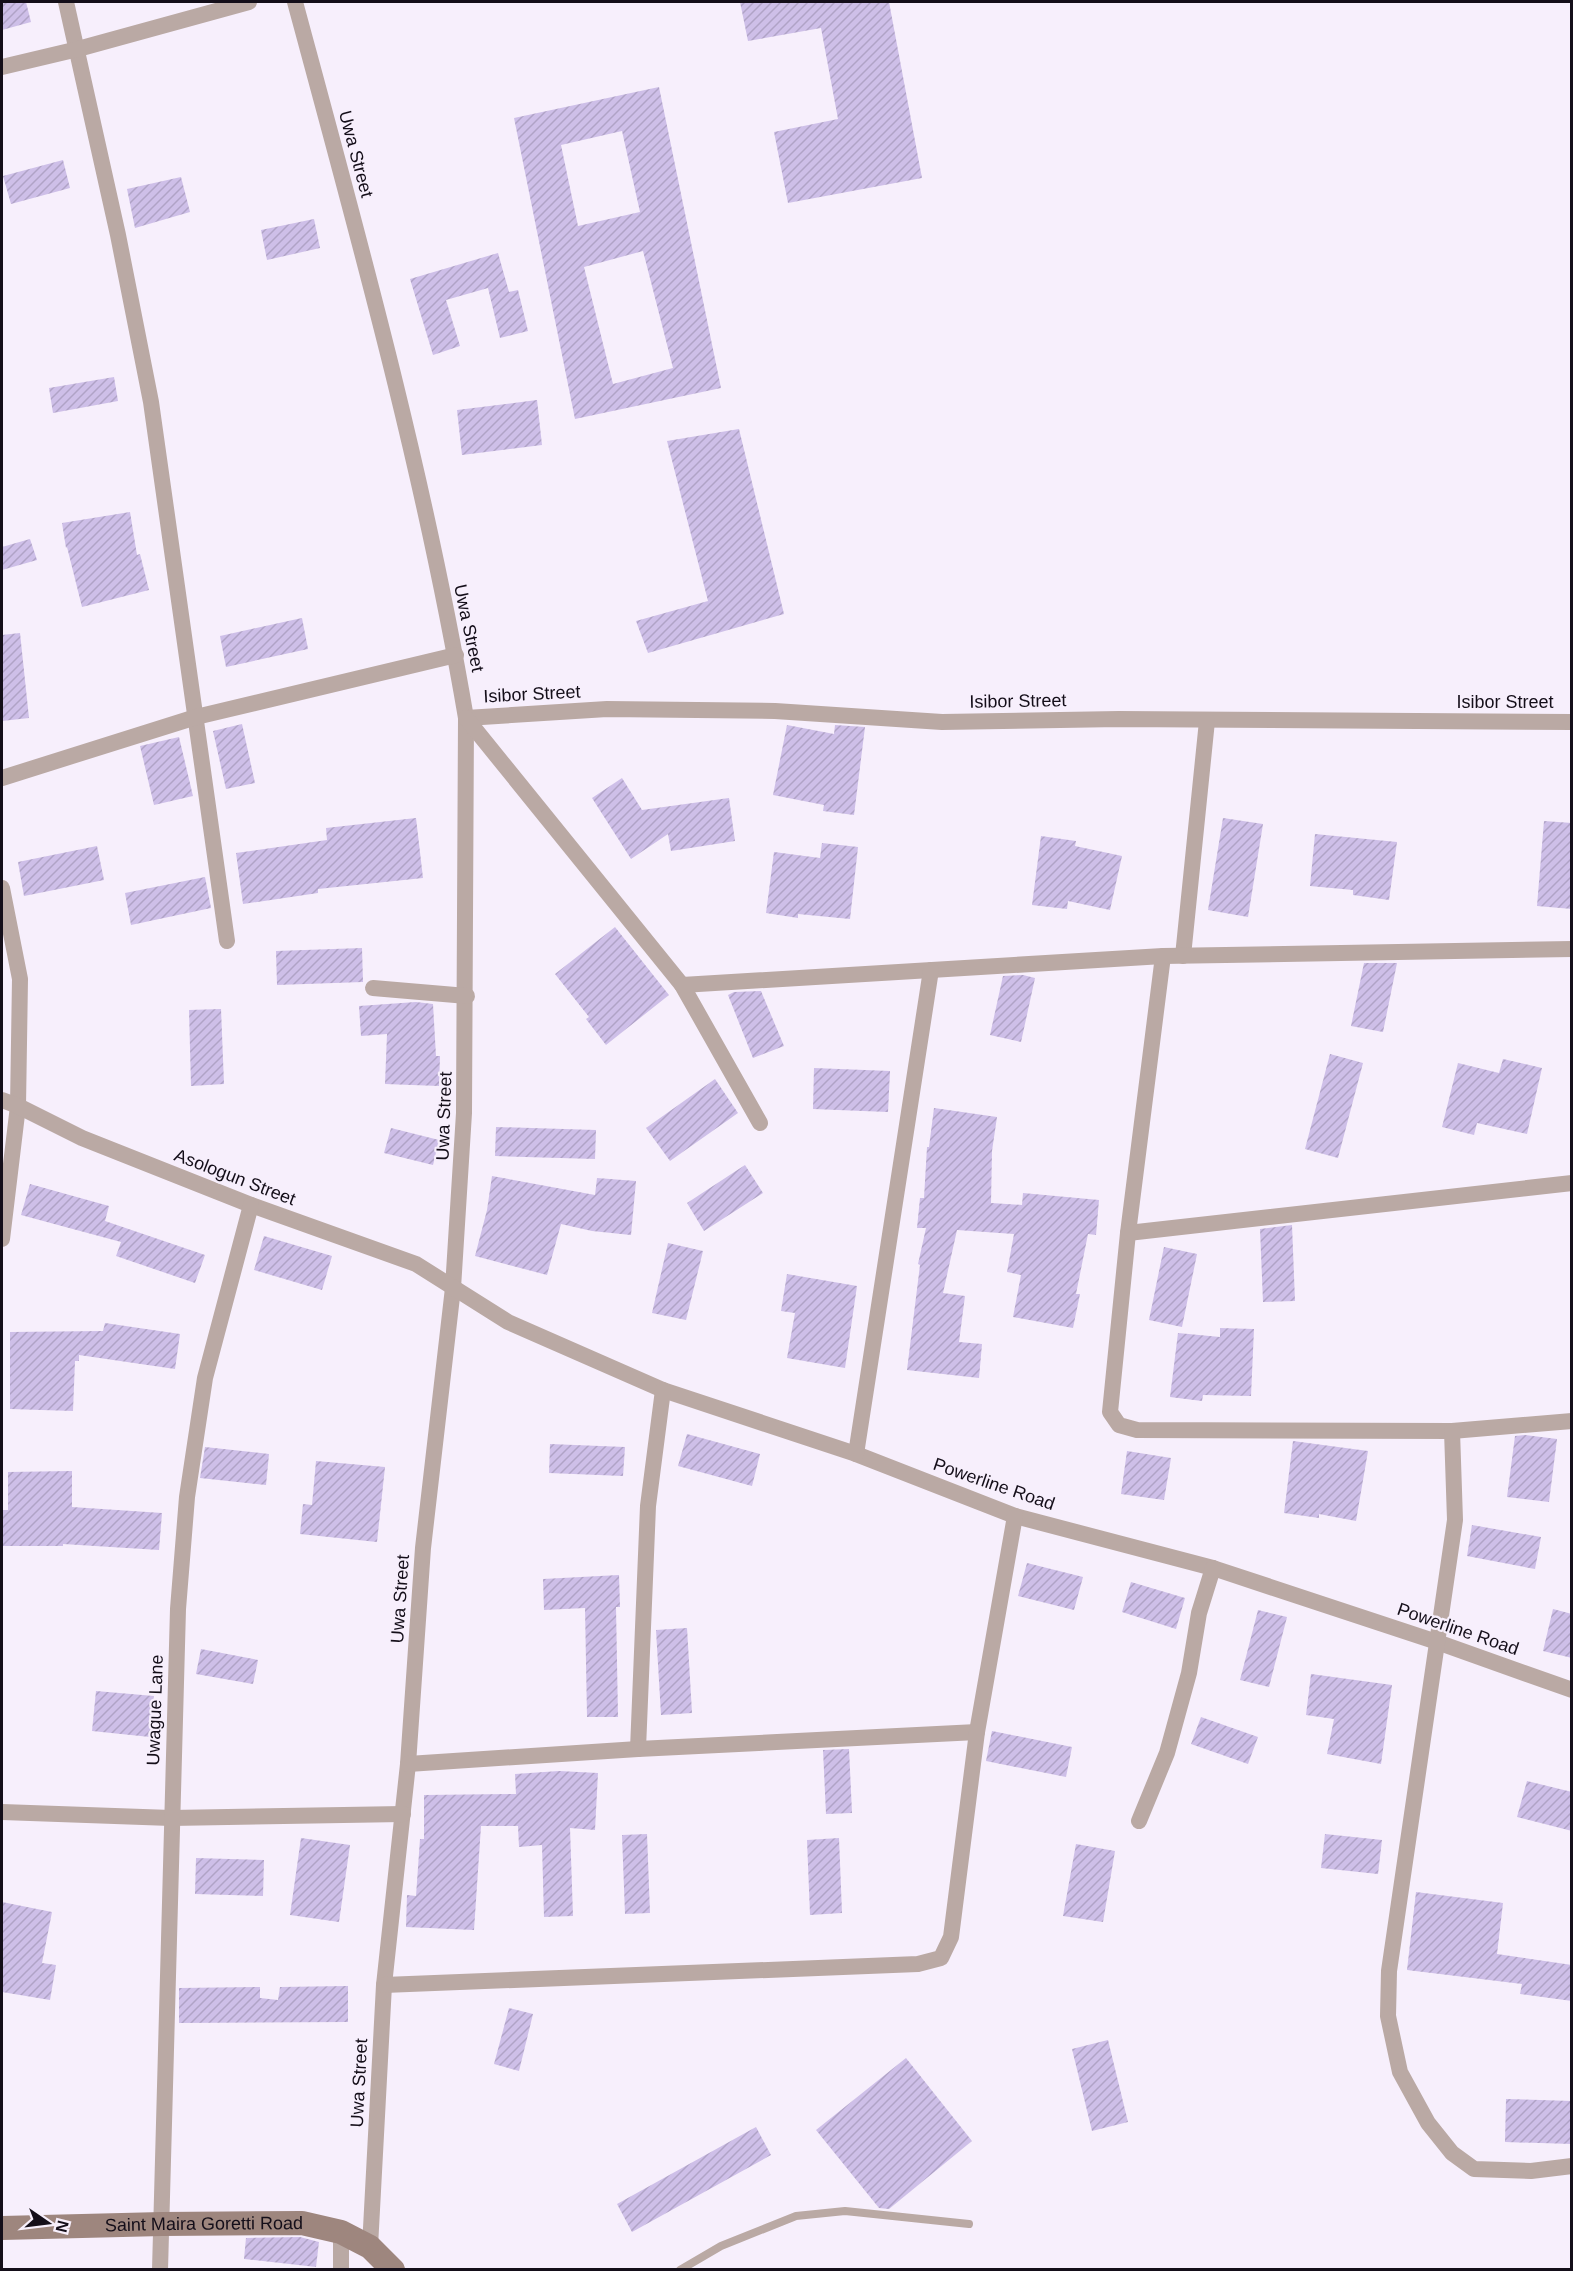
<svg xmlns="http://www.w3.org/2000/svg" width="1573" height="2271" font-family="Arial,sans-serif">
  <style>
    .building { fill: url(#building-hatch); fill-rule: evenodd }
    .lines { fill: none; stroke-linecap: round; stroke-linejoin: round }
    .lane { stroke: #baa9a4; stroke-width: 8 }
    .street { stroke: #baa9a4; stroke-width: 16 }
    .secondary { stroke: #9e867e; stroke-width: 24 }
    .labels { text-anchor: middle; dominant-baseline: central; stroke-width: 4.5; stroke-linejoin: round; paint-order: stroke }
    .street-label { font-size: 18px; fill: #140e19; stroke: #f7effc }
  </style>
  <defs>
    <pattern id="building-hatch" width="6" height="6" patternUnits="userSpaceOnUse" patternTransform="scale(1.5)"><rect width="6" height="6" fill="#cebfe8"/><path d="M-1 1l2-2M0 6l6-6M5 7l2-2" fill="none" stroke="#b0a3c6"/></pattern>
  </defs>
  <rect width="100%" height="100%" fill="#f7effc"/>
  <g class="building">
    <path d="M2,2H26L31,22L2,30Z"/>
    <path d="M740,2H889L922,178L788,203L774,132L838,119L821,28L748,41Z"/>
    <path d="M659,87L721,388L575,419L514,118ZM622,131L640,212L578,226L561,145ZM643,251L673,368L613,384L584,267Z"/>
    <path d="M63,160L70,188L11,204L3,176Z"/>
    <path d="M181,177L190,212L135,228L127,189Z"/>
    <path d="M314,219L320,248L267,260L261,230Z"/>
    <path d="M498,253L509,292L518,290L528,331L500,338L488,288L446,300L460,346L433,355L410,279Z"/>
    <path d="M114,377L118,401L53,413L49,388Z"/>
    <path d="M537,400L542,445L462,455L457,410Z"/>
    <path d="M739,429L784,614L648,653L636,621L708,601L667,441Z"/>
    <path d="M130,512L137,555L140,554L149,590L82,607L67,547L66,548L62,523Z"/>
    <path d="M30,539L37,560L2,570V547Z"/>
    <path d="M302,618L308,649L226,667L220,636Z"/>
    <path d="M20,633L29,718L2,721V635Z"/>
    <path d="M242,724L255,783L226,789L213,731Z"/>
    <path d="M787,725L834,734L835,725L865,727L854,815L823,811L824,805L773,795Z"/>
    <path d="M179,737L193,796L154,805L140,746Z"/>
    <path d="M622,778L642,810L729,798L735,841L671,851L668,834L631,859L592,798Z"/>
    <path d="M416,818L423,878L318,889V893L243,904L236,853L327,840L326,828Z"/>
    <path d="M1223,818L1263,824L1248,917L1208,910Z"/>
    <path d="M1544,821L1572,823V909L1537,906Z"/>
    <path d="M1315,834L1397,842L1389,900L1353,895V890L1310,886Z"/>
    <path d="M1041,836L1076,841L1075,846L1122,856L1110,910L1068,901L1067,909L1032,905Z"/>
    <path d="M822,843L858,847L850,919L798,914V918L766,913L774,852L820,858Z"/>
    <path d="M97,846L104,880L24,896L18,862Z"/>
    <path d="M205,877L211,908L131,925L125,893Z"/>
    <path d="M615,927L669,995L606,1045L586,1019L589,1017L555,974Z"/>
    <path d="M362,948L363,982L277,985L276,951Z"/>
    <path d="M1364,963H1397L1383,1032L1351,1026Z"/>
    <path d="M1023,975L1035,978L1021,1042L990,1035L1003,976Z"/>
    <path d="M761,991L784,1046L753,1058L728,995L734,992Z"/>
    <path d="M416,1002L433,1004L436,1056H440L439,1086L385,1084L387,1034L361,1036L359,1006Z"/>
    <path d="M221,1009L224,1084L191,1086L189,1010Z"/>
    <path d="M1330,1054L1363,1063L1338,1158L1305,1149Z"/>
    <path d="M1503,1059L1542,1068L1527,1134L1477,1123L1474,1135L1442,1127L1458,1063L1499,1073Z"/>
    <path d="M814,1068L890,1071L888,1112L813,1109Z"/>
    <path d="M715,1079L738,1113L670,1161L646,1128Z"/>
    <path d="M934,1108L997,1117L992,1151L991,1203L1022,1205L1023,1193L1099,1200L1096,1235L1088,1234L1076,1294H1080L1073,1328L1013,1317L1021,1275L1007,1272L1014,1234L957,1230L943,1293L965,1296L959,1342L982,1344L979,1378L907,1370L920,1265L918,1264L926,1228H917L920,1198H924L927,1147H929Z"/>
    <path d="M496,1127L596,1130L595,1159L495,1156Z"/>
    <path d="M391,1128L439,1140L433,1165L384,1153Z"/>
    <path d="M745,1165L763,1193L704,1231L687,1203Z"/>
    <path d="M492,1176L595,1195L597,1178L636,1181L631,1235L592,1231L561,1224L547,1275L475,1256L487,1210Z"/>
    <path d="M30,1184L109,1206L105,1221L205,1255L195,1283L116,1256L121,1242L21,1215Z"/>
    <path d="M1292,1225L1295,1301L1263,1302L1260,1229Z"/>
    <path d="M264,1236L332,1256L322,1290L254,1270Z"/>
    <path d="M668,1243L703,1251L686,1320L652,1313Z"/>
    <path d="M1164,1247L1197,1254L1182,1327L1149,1320Z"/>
    <path d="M787,1274L857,1286L845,1368L787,1358L795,1313L781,1311Z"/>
    <path d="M105,1323L180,1334L175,1369L79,1355V1361H75L73,1411L10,1409V1332L103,1331Z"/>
    <path d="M1220,1328L1254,1329L1251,1396L1203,1395L1202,1401L1170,1397L1178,1333L1220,1337Z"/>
    <path d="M687,1434L760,1454L752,1486L678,1466Z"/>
    <path d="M1525,1435L1557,1439L1549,1502L1507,1497L1515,1436Z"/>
    <path d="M1293,1441L1368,1451L1356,1521L1319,1514V1518L1284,1513Z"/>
    <path d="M550,1444L625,1447L623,1476L549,1473Z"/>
    <path d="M205,1447L269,1454L266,1485L200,1478Z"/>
    <path d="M1127,1451L1171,1458L1164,1500L1121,1494Z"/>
    <path d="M316,1461L385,1467L377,1542L300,1534L303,1504L312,1505Z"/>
    <path d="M72,1471V1507L162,1513L159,1550L63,1544V1546H2V1510H8V1472Z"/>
    <path d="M1472,1525L1541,1537L1535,1569L1467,1556Z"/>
    <path d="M1027,1563L1083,1577L1074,1610L1018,1596Z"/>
    <path d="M619,1575L620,1607H616L618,1717H587L585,1608L544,1610L543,1579Z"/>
    <path d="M1131,1582L1185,1598L1176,1629L1122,1612Z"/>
    <path d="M1553,1609L1572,1614V1658L1543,1651Z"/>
    <path d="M1258,1610L1287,1617L1269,1687L1240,1680Z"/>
    <path d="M687,1628L692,1713L661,1715L656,1630Z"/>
    <path d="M201,1649L258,1660L253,1684L196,1674Z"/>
    <path d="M1311,1674L1392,1685L1381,1764L1327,1754L1334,1719L1306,1715Z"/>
    <path d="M96,1691L154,1696L150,1737L92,1731Z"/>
    <path d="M1201,1717L1258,1737L1248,1764L1191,1744Z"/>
    <path d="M992,1731L1072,1747L1066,1777L986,1761Z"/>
    <path d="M849,1749L852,1813L826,1814L823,1750Z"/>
    <path d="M559,1771L598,1773L595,1830L570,1828L573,1916L544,1917L542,1845L519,1847L518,1826H481L474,1930L406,1927L407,1895L416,1896L420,1839H424V1795L516,1794L515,1774Z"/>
    <path d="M1527,1781L1572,1792V1831L1517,1817Z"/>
    <path d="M647,1834L650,1913L625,1914L622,1835Z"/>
    <path d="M1325,1834L1382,1840L1378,1874L1321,1868Z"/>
    <path d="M301,1838L350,1845L339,1922L290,1915Z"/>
    <path d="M839,1838L842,1913L810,1915L807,1840Z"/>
    <path d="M1076,1844L1115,1851L1103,1922L1063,1916Z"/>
    <path d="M196,1858L264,1860L263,1896L195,1894Z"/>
    <path d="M1416,1892L1503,1903L1497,1954L1572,1965V2001L1520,1994L1522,1984L1407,1970Z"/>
    <path d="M2,1902L52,1912L42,1963L56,1965L50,2000L2,1992Z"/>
    <path d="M348,1986V2022L179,2023V1988L260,1987V1998L278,2000L280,1987Z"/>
    <path d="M509,2008L533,2014L519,2071L494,2064Z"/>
    <path d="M1108,2040L1128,2122L1092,2131L1072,2049Z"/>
    <path d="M906,2058L972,2141L889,2209L879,2208L816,2130Z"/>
    <path d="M1506,2099L1572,2101V2144L1505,2142Z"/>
    <path d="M756,2127L771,2155L632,2232L617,2204Z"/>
    <path d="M300,2237L319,2242L316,2267L244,2259L246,2238Z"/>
  </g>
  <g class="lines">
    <path class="lane" d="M680,2270L721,2246L796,2216L845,2211L969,2224"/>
    <g class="street">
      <path d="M66,2L118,235L151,402L227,941"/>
      <path d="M295,2C359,239 425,476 466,718L464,1113L453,1288L423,1548L408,1764L384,1985L370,2247"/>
      <path d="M2,67L78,49L249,2"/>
      <path d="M466,718L607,709L775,711L942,722L1119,719L1572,722"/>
      <path d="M466,718L682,985L760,1123"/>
      <path d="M2,778L196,717L456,655"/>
      <path d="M2,888L20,979L18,1106L2,1239"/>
      <path d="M1163,956L1128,1233L1110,1412L1119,1425L1137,1430L1452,1431L1572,1421"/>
      <path d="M1183,956L1207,721"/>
      <path d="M682,985L1163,956L1572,949"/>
      <path d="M373,988L467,996"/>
      <path d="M2,1100L18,1106L82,1138L251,1205L416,1264L508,1322L663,1390L856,1454L1015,1516L1213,1568L1437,1642L1572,1690"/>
      <path d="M1128,1233L1572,1183"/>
      <path d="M1452,1431L1455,1520L1389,1971L1388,2016L1400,2072L1428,2123L1452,2153L1474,2169L1531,2171L1572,2166"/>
      <path d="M856,1454L931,970"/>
      <path d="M638,1749L648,1506L663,1390"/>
      <path d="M408,1764L638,1749L977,1732"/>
      <path d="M2,1812L171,1818L403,1814"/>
      <path d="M1139,1821L1167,1753L1189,1673L1199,1613L1213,1568"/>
      <path d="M384,1985L918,1964L941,1958L951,1937L977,1732L1015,1516"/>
      <path d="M341,2232V2270"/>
      <path d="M160,2270L178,1609L187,1497L205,1378L251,1205"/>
    </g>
    <path class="secondary" id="s1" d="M2,2228L162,2224L302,2223L341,2232L370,2247L393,2270"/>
  </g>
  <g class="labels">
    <g class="street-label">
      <text transform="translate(356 154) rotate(75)">Uwa Street</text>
      <text transform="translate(469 628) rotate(78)">Uwa Street</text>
      <text transform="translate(532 694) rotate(-3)">Isibor Street</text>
      <text transform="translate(1018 701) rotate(-1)">Isibor Street</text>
      <text x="1505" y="702">Isibor Street</text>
      <text transform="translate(444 1116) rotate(-88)">Uwa Street</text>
      <text transform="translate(235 1177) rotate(21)">Asologun Street</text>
      <text transform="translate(994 1484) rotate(19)">Powerline Road</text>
      <text transform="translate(400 1599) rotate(-86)">Uwa Street</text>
      <text transform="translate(1458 1629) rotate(19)">Powerline Road</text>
      <text transform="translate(155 1710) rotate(-88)">Uwague Lane</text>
      <text transform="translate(359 2083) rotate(-87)">Uwa Street</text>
      <text stroke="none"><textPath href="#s1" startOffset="202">Saint Maira Goretti Road</textPath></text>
    </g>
  </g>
  <rect width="1573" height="2271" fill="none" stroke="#140e19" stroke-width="6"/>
  <g transform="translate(48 2223) rotate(104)" stroke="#f7effc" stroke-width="4.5" paint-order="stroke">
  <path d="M0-4.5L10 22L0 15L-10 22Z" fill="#140e19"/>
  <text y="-9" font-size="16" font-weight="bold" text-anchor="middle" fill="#140e19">N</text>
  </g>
</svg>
